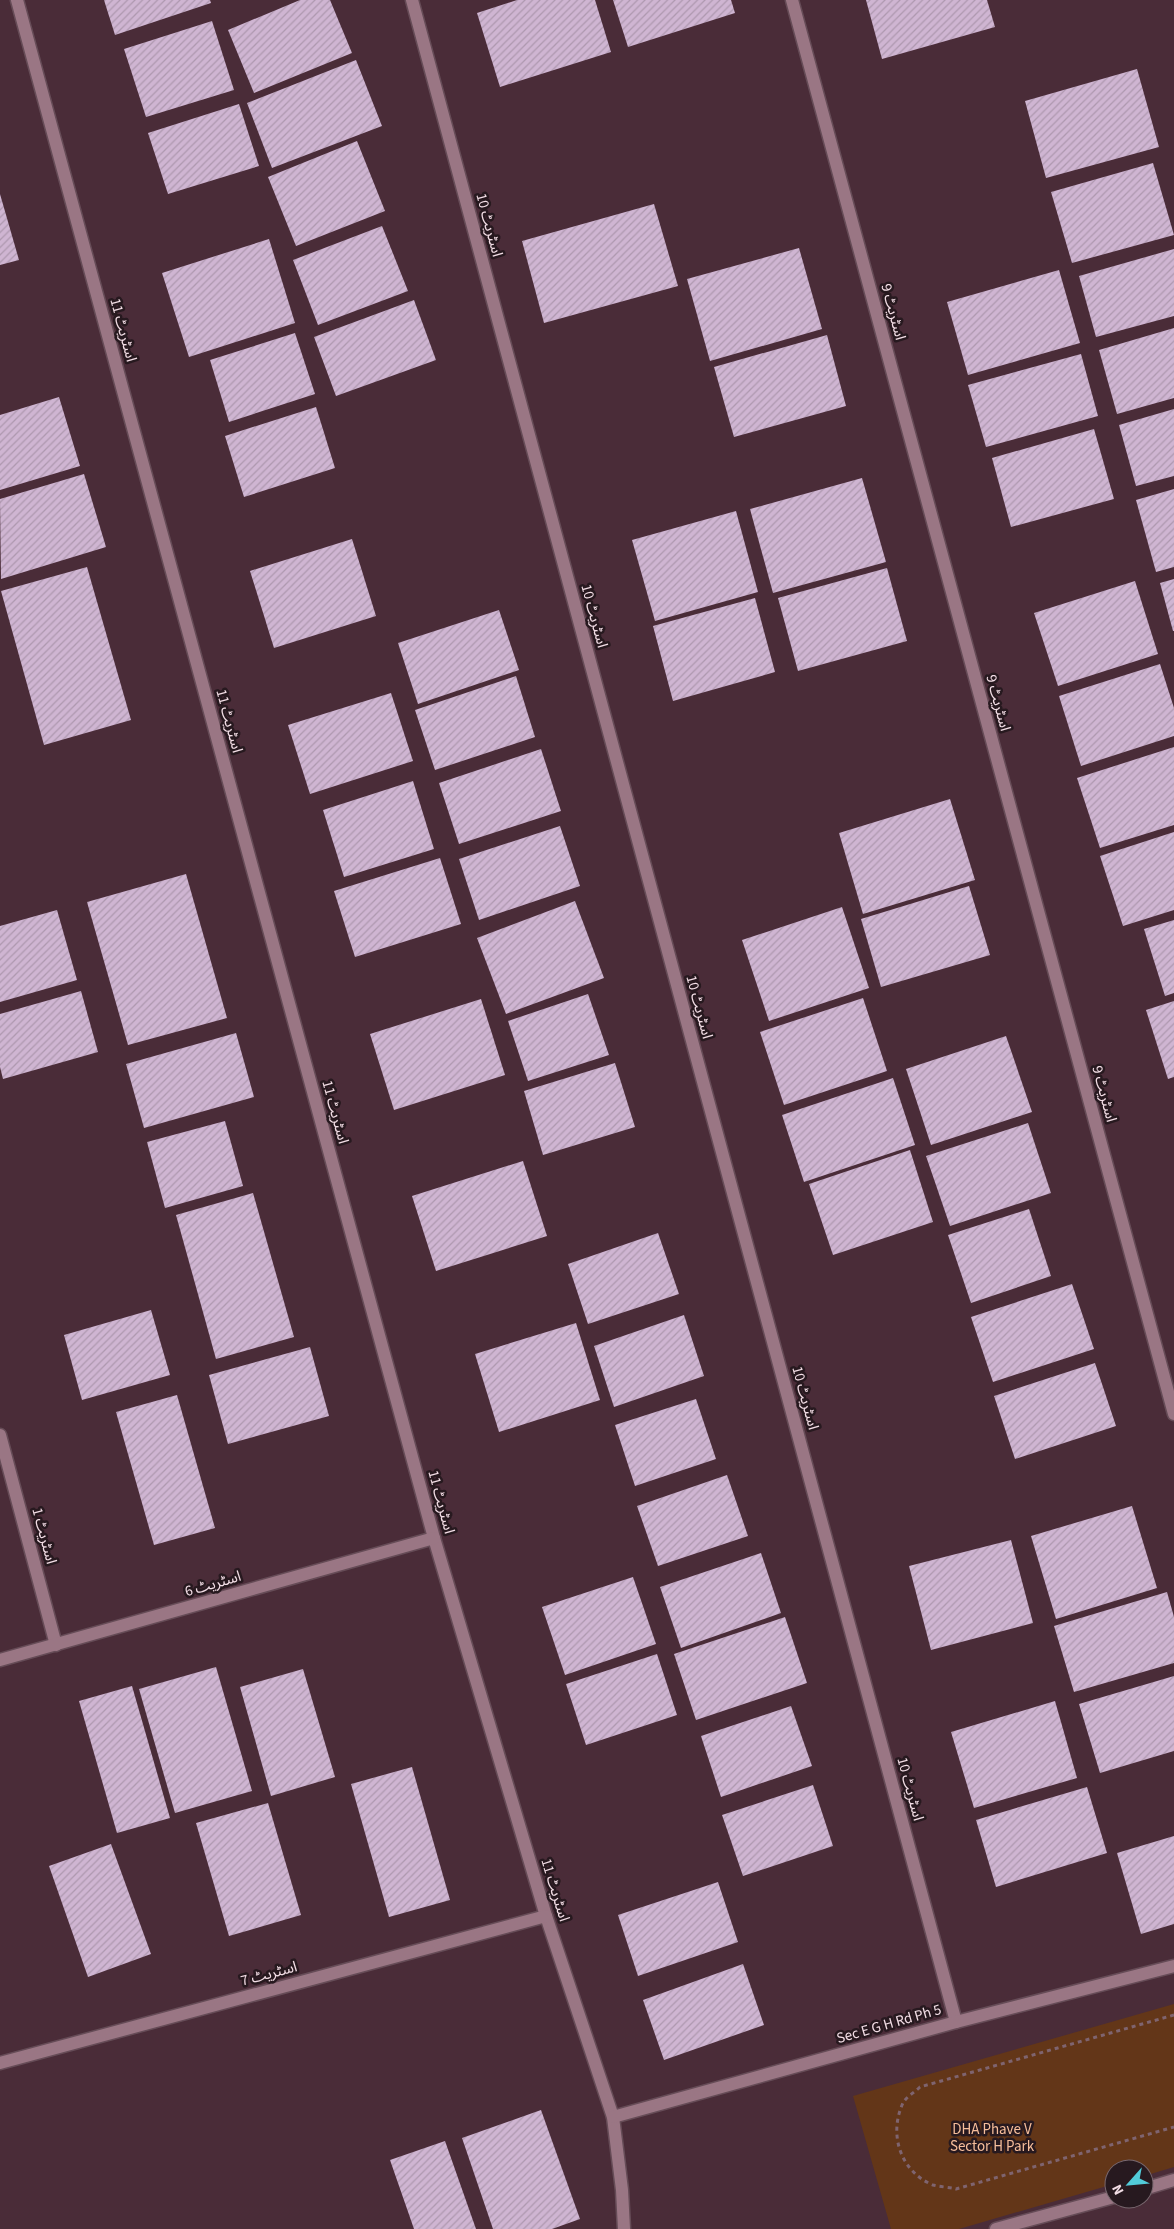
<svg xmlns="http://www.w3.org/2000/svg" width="1174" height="2229" font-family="'Source Sans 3','Noto Sans Arabic',sans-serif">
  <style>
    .park { fill: #633618 }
    .building { fill: url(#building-hatch) }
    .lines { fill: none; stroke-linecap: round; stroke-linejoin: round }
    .minor-casing { stroke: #664c57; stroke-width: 15 }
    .path { stroke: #7f646f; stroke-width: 3; stroke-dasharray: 4 4; stroke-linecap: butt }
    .minor { stroke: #9a7684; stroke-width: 12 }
    .labels { text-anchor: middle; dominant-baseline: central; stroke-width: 5; stroke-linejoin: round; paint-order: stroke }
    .street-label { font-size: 15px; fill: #f3dee6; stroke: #27191f }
    .park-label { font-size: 15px; fill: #f7be9b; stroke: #27191f }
  </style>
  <defs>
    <pattern id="building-hatch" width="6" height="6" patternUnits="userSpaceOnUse" patternTransform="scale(1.25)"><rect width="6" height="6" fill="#cfb5d2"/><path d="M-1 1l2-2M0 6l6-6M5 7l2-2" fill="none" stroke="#ae98af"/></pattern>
  </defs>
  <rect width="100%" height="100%" fill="#4a2c38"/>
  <path class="park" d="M1174,2004V2167L1144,2176V2169H1114V2184L959,2229H891L853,2096Z"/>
  <g class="building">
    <path d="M104,0H210L211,3L115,35Z"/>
    <path d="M300,0H330L352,53L254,93L228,30Z"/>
    <path d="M517,0H595L611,52L500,87L477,13Z"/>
    <path d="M613,0H731L735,13L628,47Z"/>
    <path d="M866,0H987L995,27L882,59Z"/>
    <path d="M212,21L234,90L146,117L124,49Z"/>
    <path d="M356,60L382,126L272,168L247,103Z"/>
    <path d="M1137,69L1159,147L1046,178L1025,101Z"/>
    <path d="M239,104L259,166L168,194L148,133Z"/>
    <path d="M357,141L385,211L296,246L268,177Z"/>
    <path d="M1153,163L1174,235L1072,263L1051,192Z"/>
    <path d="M0,194L19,260L0,265Z"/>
    <path d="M654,204L678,286L544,323L522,241Z"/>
    <path d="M382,226L408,291L318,325L293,260Z"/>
    <path d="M269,239L295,323L189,357L162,273Z"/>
    <path d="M799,248L822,329L710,361L687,279Z"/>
    <path d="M1174,249V316L1096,337L1079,276Z"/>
    <path d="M1059,270L1080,343L968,375L947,302Z"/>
    <path d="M414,300L436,360L336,396L314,337Z"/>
    <path d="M1174,328V398L1117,414L1099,350Z"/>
    <path d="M295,333L315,394L229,422L210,360Z"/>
    <path d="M827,335L846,406L734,437L714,367Z"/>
    <path d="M1081,354L1098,416L986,447L968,385Z"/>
    <path d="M59,397L80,466L0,490V415Z"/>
    <path d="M316,407L335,468L244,497L225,436Z"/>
    <path d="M1174,409V476L1136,486L1119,425Z"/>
    <path d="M1094,429L1114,499L1011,527L992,458Z"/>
    <path d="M84,474L106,547L1,579L0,499Z"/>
    <path d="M862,478L886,562L773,593L750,509Z"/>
    <path d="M1174,489V567L1156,572L1136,500Z"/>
    <path d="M736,511L758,592L655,621L632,540Z"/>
    <path d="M352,539L376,616L274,648L250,571Z"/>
    <path d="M87,567L131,720L44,745L1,591Z"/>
    <path d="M887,568L907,641L798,671L778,598Z"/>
    <path d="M1174,579V631H1173L1160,583Z"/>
    <path d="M1135,581L1158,654L1058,686L1034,613Z"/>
    <path d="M755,598L775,672L673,701L653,626Z"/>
    <path d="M499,610L519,670L418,704L398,643Z"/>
    <path d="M1160,664L1174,708V736L1081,766L1059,696Z"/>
    <path d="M516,676L535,737L435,770L415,710Z"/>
    <path d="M391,693L413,761L310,794L288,725Z"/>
    <path d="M1174,747V825L1100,848L1077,778Z"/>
    <path d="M541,749L561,811L459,844L439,783Z"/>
    <path d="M413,781L434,849L344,877L323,810Z"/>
    <path d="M950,799L975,880L863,914L839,833Z"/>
    <path d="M560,826L580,886L479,920L459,859Z"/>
    <path d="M1174,832V910L1123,926L1100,856Z"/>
    <path d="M440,858L461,924L355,957L334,891Z"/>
    <path d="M186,874L227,1018L128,1045L87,902Z"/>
    <path d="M969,886L990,955L881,987L861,919Z"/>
    <path d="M575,901L604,978L506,1014L477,938Z"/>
    <path d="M842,907L869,988L769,1021L742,940Z"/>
    <path d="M57,910L77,980L0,1002V926Z"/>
    <path d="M1174,920V993L1165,996L1144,929Z"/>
    <path d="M81,991L98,1052L3,1079L0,1067V1014Z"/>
    <path d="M588,994L609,1055L528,1081L508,1021Z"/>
    <path d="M863,998L887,1071L784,1105L760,1032Z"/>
    <path d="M481,999L505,1075L394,1110L370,1034Z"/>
    <path d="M1174,1001V1077L1168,1079L1146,1010Z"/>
    <path d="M236,1033L254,1097L144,1128L126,1064Z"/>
    <path d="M1006,1036L1032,1112L931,1145L906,1069Z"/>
    <path d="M615,1063L635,1127L543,1155L524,1091Z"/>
    <path d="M893,1078L915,1145L804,1182L782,1115Z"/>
    <path d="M225,1121L243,1186L165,1208L147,1142Z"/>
    <path d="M1028,1123L1051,1193L950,1226L926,1156Z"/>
    <path d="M910,1150L933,1222L833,1255L809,1184Z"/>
    <path d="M523,1161L547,1236L436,1271L412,1196Z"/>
    <path d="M253,1193L294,1337L216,1359L176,1215Z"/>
    <path d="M1029,1209L1051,1276L971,1303L948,1235Z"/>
    <path d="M658,1233L679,1294L588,1324L568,1264Z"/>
    <path d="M1072,1284L1094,1349L993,1382L971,1317Z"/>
    <path d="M151,1310L170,1375L82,1400L64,1335Z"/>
    <path d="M684,1315L704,1376L614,1407L594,1346Z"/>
    <path d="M576,1323L600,1400L499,1432L475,1354Z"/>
    <path d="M310,1347L329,1416L228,1444L209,1375Z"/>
    <path d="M1095,1363L1116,1426L1015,1459L994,1396Z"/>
    <path d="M177,1395L215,1528L154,1545L116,1412Z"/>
    <path d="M696,1399L716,1459L635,1486L615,1425Z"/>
    <path d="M727,1475L748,1536L658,1566L637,1506Z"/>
    <path d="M1132,1506L1157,1588L1056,1619L1031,1536Z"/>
    <path d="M1011,1540L1033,1623L931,1650L909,1566Z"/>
    <path d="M761,1553L781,1613L681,1648L660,1587Z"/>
    <path d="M633,1577L656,1644L565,1675L542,1607Z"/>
    <path d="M1167,1592L1174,1617V1663L1074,1692L1054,1626Z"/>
    <path d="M785,1617L807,1683L696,1720L674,1654Z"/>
    <path d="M657,1654L677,1715L586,1745L566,1684Z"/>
    <path d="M216,1667L252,1791L175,1813L139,1689Z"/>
    <path d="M303,1669L335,1777L271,1796L240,1687Z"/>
    <path d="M1174,1676V1751L1100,1773L1079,1704Z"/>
    <path d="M132,1686L170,1818L117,1833L79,1701Z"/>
    <path d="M1055,1701L1077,1778L974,1808L951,1732Z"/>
    <path d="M791,1706L812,1766L721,1797L701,1736Z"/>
    <path d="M412,1767L450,1900L389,1917L351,1784Z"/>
    <path d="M813,1785L833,1846L743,1876L722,1815Z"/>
    <path d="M1087,1787L1107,1853L996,1887L976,1820Z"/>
    <path d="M268,1803L301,1915L229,1936L196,1823Z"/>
    <path d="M1174,1836V1924L1141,1934L1117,1853Z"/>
    <path d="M111,1844L151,1954L88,1977L49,1866Z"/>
    <path d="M718,1882L738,1942L638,1976L618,1915Z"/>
    <path d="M743,1964L764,2025L664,2060L643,2000Z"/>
    <path d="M541,2110L580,2219L552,2229H493L462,2138Z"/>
    <path d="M445,2141L476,2229H414L390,2160Z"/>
  </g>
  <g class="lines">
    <g class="minor-casing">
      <g id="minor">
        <path d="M17,0L434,1538L546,1916L613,2117L622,2190L624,2229"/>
        <path d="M412,0L956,2022"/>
        <path d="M792,0L1174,1414"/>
        <path d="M0,1435L56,1645"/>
        <path d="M0,1660L434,1538"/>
        <path d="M0,2063L546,1916"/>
        <path d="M613,2117L956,2022L1174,1966"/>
        <path d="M1144,2189L1174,2180"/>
        <path d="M996,2229L1114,2197"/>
      </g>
    </g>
    <path class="path" d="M1174,2015L920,2087C915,2092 906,2097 903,2103C888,2135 901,2172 933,2185C940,2187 949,2187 956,2189L1174,2127"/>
    <use href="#minor" class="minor"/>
  </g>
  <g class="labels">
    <g class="street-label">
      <text transform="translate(489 225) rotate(75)">اسٹریٹ 10</text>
      <text transform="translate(893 312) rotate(75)">اسٹریٹ 9</text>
      <text transform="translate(123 330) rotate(75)">اسٹریٹ 11</text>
      <text transform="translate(594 616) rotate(75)">اسٹریٹ 10</text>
      <text transform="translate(998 703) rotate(75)">اسٹریٹ 9</text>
      <text transform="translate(229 721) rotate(75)">اسٹریٹ 11</text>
      <text transform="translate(699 1007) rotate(75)">اسٹریٹ 10</text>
      <text transform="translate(1104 1094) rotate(75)">اسٹریٹ 9</text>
      <text transform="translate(335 1112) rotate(75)">اسٹریٹ 11</text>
      <text transform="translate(805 1398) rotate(75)">اسٹریٹ 10</text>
      <text transform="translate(441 1502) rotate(75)">اسٹریٹ 11</text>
      <text transform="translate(44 1536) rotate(75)">اسٹریٹ 1</text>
      <text transform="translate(213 1584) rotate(-16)">اسٹریٹ 6</text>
      <text transform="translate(910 1789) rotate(75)">اسٹریٹ 10</text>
      <text transform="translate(555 1890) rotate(73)">اسٹریٹ 11</text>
      <text transform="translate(269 1974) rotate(-15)">اسٹریٹ 7</text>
      <text transform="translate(889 2024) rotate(-16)">Sec E G H Rd Ph 5</text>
    </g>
    <g class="park-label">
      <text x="992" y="2129">DHA Phave V<tspan x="992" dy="17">Sector H Park</tspan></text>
    </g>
  </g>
  <g transform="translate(1129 2184) rotate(243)"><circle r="24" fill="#27191f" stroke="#79686f"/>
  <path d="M0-4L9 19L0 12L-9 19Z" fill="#52cbd9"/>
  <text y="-8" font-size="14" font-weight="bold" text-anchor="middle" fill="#f3dee6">N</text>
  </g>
</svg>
